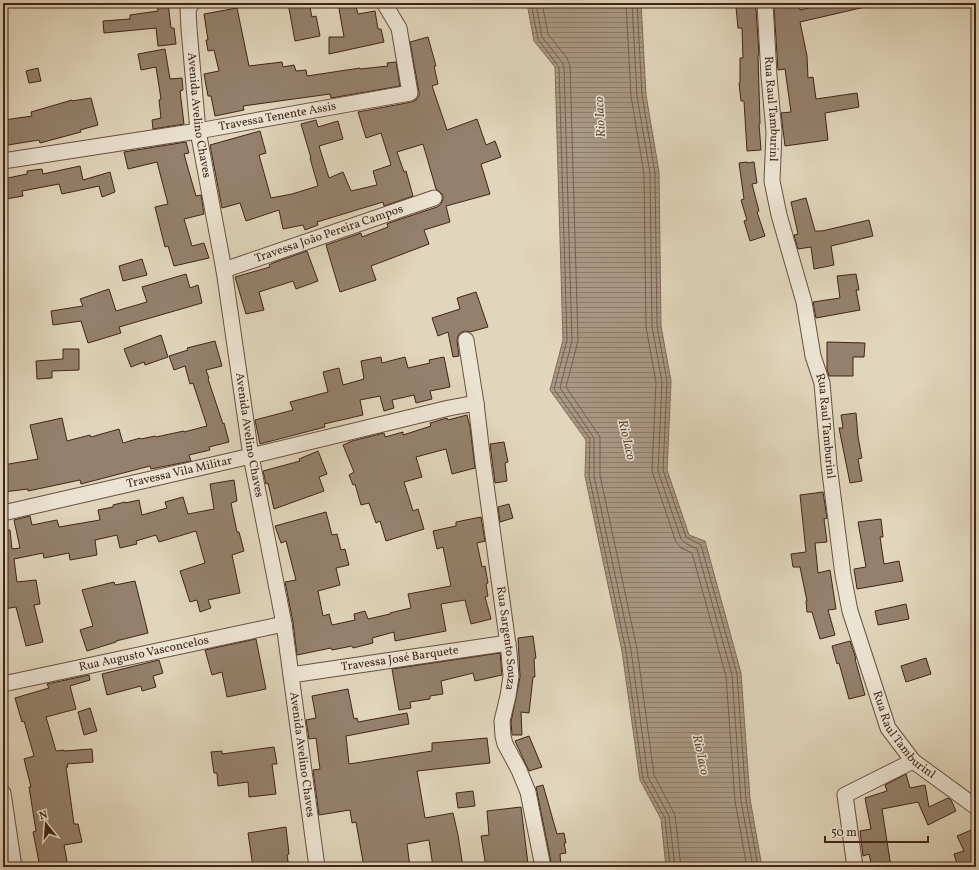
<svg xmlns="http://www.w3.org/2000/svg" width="979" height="870" font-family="Vollkorn,serif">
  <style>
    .water { fill: url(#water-rules); stroke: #806b59 }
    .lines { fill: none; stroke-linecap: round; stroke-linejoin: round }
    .shore { stroke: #755f4e; stroke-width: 1 }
    .building { fill: #94816d; stroke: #402518 }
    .minor-casing { stroke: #685141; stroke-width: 17 }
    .minor { stroke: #ece4d3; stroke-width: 15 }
    .labels { text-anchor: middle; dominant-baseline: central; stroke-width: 3; stroke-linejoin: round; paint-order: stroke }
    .street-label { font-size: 12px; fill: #402518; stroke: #ece4d3 }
    .water-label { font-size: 13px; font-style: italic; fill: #604838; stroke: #ece4d3 }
  </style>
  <defs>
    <pattern id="water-rules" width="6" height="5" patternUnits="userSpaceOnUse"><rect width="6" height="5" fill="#aa9984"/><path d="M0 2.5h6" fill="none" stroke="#8c7d6b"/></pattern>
  </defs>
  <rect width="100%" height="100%" fill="#e1d5bb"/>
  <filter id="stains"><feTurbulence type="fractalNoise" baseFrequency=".005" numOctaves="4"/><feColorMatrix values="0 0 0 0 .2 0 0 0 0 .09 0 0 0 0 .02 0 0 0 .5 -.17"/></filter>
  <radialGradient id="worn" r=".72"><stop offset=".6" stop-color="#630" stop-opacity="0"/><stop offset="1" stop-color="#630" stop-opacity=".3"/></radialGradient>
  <path class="water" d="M527,3H641L646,95L659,172L661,326L671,381L667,470L689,535L705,541L741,673L750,799L762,867H666L661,819L640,780L622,651L585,476L586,440L550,390L563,340L555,67L534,41Z"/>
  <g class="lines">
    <g class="shore">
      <path d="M531,3L538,39L559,67L567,340L554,389L590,439L589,476L626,651L643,779L665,818L670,867"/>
      <path d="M536,3L542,37L562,62L564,67L572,341L560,388L594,438V476L631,650L648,777L669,816L675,867"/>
      <path d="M542,3L548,34L567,58L570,66L578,341L566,387L600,437V475L637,649L654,775L675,815L681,867"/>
      <path d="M626,3L631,96L644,174L646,327L656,382L652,471L676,542L681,548L692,553L726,676L735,801L747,867"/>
      <path d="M632,3L637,96L650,173L652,326L662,382L658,471L681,539L685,543L697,549L732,675L741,801L753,867"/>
      <path d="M637,3L642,95L655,173L657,326L667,381L663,470L686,537L701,545L737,674L746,800L758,867"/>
    </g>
  </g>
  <g class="building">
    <path d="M157,3H168L171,28H174L176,44L158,46L156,28L104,33L103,21L130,19V15L158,11Z"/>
    <path d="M288,3H309L312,17L316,16L320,36L295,41Z"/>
    <path d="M338,3H355L358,14L375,11L378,29H381L384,42L329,54V37H344Z"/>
    <path d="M799,3L800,10L830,3H865V7L800,22L807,56L808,78L813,77L816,99L857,93L859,107L825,113L828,140L785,146L781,113L791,112L785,69L778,70L774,7Z"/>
    <path d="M755,5L756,9L759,55H758L760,124H759L761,150L747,151L744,101H741L739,83H740V58H743L742,28H738L736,7Z"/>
    <path d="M237,8L249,66L282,62L283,67L294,65L296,71L306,70L307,76L360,68V69L388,66L387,63L396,62L400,86L331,98L330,94L243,106L244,110L215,116L211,96H208L204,74L219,71L214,50L208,51L206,40H208L204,14Z"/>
    <path d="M428,37L436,66H434L438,84L432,86L447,130L477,119L486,145L495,141L501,157L481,164L490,194L446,206L450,222L424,230L429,244L371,266L376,280L340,292L326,245L361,233L362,237L388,227L387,224L389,223L437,207L441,204L443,199V195L440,192L436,189L423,144L397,152L404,172L406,171L413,196L384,206L383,202L363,208L317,222L318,225L305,230L303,225L283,229L279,210L246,221L240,203L222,208L210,145L260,131L266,153L259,155L271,198L292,194L318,186L310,158H311L301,124L316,120L318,127L338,121L343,139L319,146L329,178L343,172L351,191L377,185L373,171L391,165L381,133L366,138L358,112L412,102L416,100L419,96V92L410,42Z"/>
    <path d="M165,49L170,79L182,78L183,90L180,91L184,124L153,129L152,120L161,118L159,100L161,99L156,67L141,70L138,54Z"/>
    <path d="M38,68L41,81L29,83L26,71Z"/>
    <path d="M91,98L98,125L80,130L81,132L40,143L39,140L8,145L4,120L32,116L31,112L72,100V101Z"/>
    <path d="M186,142L189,153L184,154L189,172L196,196L201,195L204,214L184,219L192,246L204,243L209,258L174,266L168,246L165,247L155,207L168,204L157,162L128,169L124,152Z"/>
    <path d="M747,162V163L754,162L757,183L752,184L759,211L757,212L765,236L750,241L744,221L747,220L741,200L744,199L739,163Z"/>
    <path d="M80,166L83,180L110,172L115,192L102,197L99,186L62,194L59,184L22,191L23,196L6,199L3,179L27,174V171L42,169L43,174Z"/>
    <path d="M806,198L815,231H822L869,220L873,236L831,246L834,265L814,269L811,247L798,249L794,235L798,234L791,202Z"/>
    <path d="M307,251L318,281L296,289L293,281L259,292L264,310L246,314L235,277L270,267L269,265L273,263Z"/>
    <path d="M142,259L147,275L123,281L119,266Z"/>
    <path d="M186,274L190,288L198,285L202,303L119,327L121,333L88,343L81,321L53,325L51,311L83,306L80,299L109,289L116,311L147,302L142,287Z"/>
    <path d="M856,274L859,290H856L860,310L816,318L813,302L840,298L837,276Z"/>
    <path d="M476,292L488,327L470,332L465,331L460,333L458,336L457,341L459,356L453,357L448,332L438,336L432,318L460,309L457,298Z"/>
    <path d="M161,335L168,357L145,365L144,362L131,367L124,349Z"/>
    <path d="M215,341L222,366L206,370L209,378L208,379L223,424L224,423L229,442L209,447L210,450L189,455L191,461L151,469L150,466L81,484L80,480L28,491V489L3,492V465L38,459L30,425L62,418L67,441L90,435L91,437L119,429L123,443L140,438L141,439L155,436L156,437L184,431V432L207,426L193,383L190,384L185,366L174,370L169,356L188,350L187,348Z"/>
    <path d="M827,342L865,343L864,357H853V376H829L827,369Z"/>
    <path d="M63,349H79V370L52,371V378L37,379L36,361L63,359Z"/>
    <path d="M381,357L382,363L405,357L408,368L430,363L429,360L444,357L450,387L430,391L432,399L416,403L414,395L392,400L394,408L384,411L380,396L360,400L363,415L324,424L325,427L260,444L255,420L293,410L290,402L328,392L323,372L339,368L343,385L364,379L361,361Z"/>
    <path d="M856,413L858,437L862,458L858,459L862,481L850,483L839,428H843L841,415Z"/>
    <path d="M467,415L470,427L475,468L452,474L446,449L416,457L422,477L404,482L413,511L418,509L424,529L386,541L380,521L376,523L369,503L361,505L355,484L353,485L349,475L354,472L343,445L352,441L384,433L385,437L403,432V435L431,426L430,423L447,418L448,420Z"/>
    <path d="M504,442L508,462L505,463L507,481L495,483L490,444Z"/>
    <path d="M318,451L327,474L319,477L324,491L274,509L268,483L266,484L263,471L300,461L299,459Z"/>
    <path d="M234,480L237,501L231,503L237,532H239L244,551L232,555L240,593L208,600L211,608L200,612L197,600L190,602L180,571L205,563L196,531L159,542L156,535L136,541L137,544L120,548L117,535L95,540L97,555L70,560L69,553L44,558L43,553L14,559L17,582L36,580L40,604L34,605L43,642L26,646L16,607L4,609L3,602V530H10L12,549L20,548L14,520L30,516L32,525L57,520L59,527L100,520L98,510L113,507V505L125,502V503L139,500L142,515L167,508L165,502L183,497L188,514L214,509L210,484Z"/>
    <path d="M823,492L827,518L824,519L827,542L815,543L818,573L830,570L836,609L828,610L835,635L820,639L812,612H807L806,601H807L800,567H793L791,554L806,552L800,495Z"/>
    <path d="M509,504L513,518L500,522L498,507Z"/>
    <path d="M326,512L332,535L337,534L341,550L345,549L349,565L336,568L340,585L318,591L323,616L329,614L332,625L355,620L354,614L365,611L368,619L390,614V613L411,608L408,594L451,586L443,547L437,549L433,531L456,526V522L481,517L485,541L477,543L482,567L485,566L488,583L486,584L488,596L485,597L491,619L471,624L465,600L441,604L446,631L395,641L394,632L372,638L373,643L353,648L352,646L332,650L331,648L297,655L293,622L285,582L296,580L286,541L281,543L275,526Z"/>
    <path d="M881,519L883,537H880L884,564L899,561L903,581L857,589L854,569L866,567L858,522Z"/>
    <path d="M135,581L148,633L116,641V642L87,651L80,630L93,626L82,590L114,582L115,585Z"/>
    <path d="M906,604L909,619L878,625L875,611Z"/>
    <path d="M533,636L536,658L534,659L535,677H533L529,713L521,712L522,735H512L511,722L520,677L518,638Z"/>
    <path d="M256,639L266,689L227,697L222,672L212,675L205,650Z"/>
    <path d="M850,641L856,659H855L865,695L849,699L839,663L837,664L832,646Z"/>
    <path d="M500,653L502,675L475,681L473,673L441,681L443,694L430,696V699L410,702L411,708L399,710L392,669Z"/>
    <path d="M926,658L931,674L906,682L901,666Z"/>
    <path d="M159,660L163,673L153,676L156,687L142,691L141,686L107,695L102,674Z"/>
    <path d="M89,675L90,680L70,686L76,709L46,717L56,751L64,750V751L92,749L93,762L67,764L68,767H66L74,824H78L82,842L64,845L68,867H40L33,832L36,831L29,787H31L24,759L34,756L24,721L22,722L15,698L49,688L47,684Z"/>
    <path d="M348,689L354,719L357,718L358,722L407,713L409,724L346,736L349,764L432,751V743L487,738L490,763L417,771L425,818L453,813L458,835L463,867H433L429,840L407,844L410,867H364L356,822L352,823L350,810L319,815L313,770L320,769L316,738L309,739L306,720L316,718L312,696Z"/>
    <path d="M90,708L97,731L84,735L78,712Z"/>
    <path d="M529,736L542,767L529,771L515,741Z"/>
    <path d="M274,747L277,764H272L276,794L249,797L248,782L218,786L217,773H214L211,752L222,751V754Z"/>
    <path d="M906,774L910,788L925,785L929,807L948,798L951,800L956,811L928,825L918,802L882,809L891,867H872L869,854L863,856L860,831L871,829L865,798L887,791L885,785Z"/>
    <path d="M543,785L557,834L564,833L566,843H564L566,853L560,854L561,867H552L536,787Z"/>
    <path d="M473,791L475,806L458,808L456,793Z"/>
    <path d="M521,807L528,864L509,867H486L481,836L489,835L487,811Z"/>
    <path d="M286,827L289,854L287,855L289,867H253L248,833Z"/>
    <path d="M976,828V864L966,867H958L954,854L964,851L957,836Z"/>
  </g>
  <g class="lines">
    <g class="minor-casing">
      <g id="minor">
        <path id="s1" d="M192,3L188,9L189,29L198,131L224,270L251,456L284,624L317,867"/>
        <path id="s2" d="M765,3L769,76L774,132L772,181L779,215L804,302L813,356L822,383L829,465L843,575L850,611L888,728L913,761L976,807"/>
        <path id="s3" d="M3,161L198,131L410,93L399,28L384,3"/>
        <path id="s4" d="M224,270L434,198"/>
        <path id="s5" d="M466,340L476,403L483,463L509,652L511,676L508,696L502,721L503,736L505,744L519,770L528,792L543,867"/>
        <path id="s6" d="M3,513L251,456L449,408L476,403"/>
        <path id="s7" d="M291,675L508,643"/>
        <path id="s8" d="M3,684L284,624"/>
        <path d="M3,793L14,867"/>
        <path d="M855,867L845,795L913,761"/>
      </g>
    </g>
    <use href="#minor" class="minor"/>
  </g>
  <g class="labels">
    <g class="street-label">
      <text stroke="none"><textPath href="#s2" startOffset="106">Rua Raul Tamburinl</textPath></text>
      <text stroke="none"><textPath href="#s1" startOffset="114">Avenida Avelino Chaves</textPath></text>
      <text stroke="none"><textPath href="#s3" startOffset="278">Travessa Tenente Assis</textPath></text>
      <text stroke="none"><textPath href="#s4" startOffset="111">Travessa João Pereira Campos</textPath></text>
      <text stroke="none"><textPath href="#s2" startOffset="430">Rua Raul Tamburinl</textPath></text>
      <text stroke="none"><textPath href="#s1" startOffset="438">Avenida Avelino Chaves</textPath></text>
      <text stroke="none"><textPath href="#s6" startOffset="181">Travessa Vila Militar</textPath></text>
      <text stroke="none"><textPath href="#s5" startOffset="301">Rua Sargento Souza</textPath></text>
      <text stroke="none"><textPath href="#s8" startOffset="144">Rua Augusto Vasconcelos</textPath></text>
      <text stroke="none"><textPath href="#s7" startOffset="110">Travessa José Barquete</textPath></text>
      <text stroke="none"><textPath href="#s2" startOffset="754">Rua Raul Tamburinl</textPath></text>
      <text stroke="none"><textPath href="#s1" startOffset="762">Avenida Avelino Chaves</textPath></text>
    </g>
    <g class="water-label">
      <text transform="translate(601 117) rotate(-93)">Rio Iaco</text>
      <text transform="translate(626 440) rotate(77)">Rio Iaco</text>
      <text transform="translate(700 755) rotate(78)">Rio Iaco</text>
    </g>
  </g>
  <rect width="979" height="870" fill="none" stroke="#e1d5bb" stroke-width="16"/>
  <rect x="4" y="4" width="971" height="862" fill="none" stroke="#402518" stroke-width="2"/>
  <rect x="8" y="8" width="963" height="854" fill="none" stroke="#402518"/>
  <g transform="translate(46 824) rotate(343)" stroke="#ece4d3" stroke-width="3" paint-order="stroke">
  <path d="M0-3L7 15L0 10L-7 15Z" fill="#402518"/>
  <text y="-6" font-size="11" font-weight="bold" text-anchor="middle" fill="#402518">N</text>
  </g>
  <path d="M825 836v6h103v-6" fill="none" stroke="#402518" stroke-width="2"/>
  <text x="831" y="836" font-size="12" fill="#402518" stroke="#ece4d3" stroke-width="3" paint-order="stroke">50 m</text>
  <rect width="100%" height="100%" filter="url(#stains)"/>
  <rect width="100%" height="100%" fill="url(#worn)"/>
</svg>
